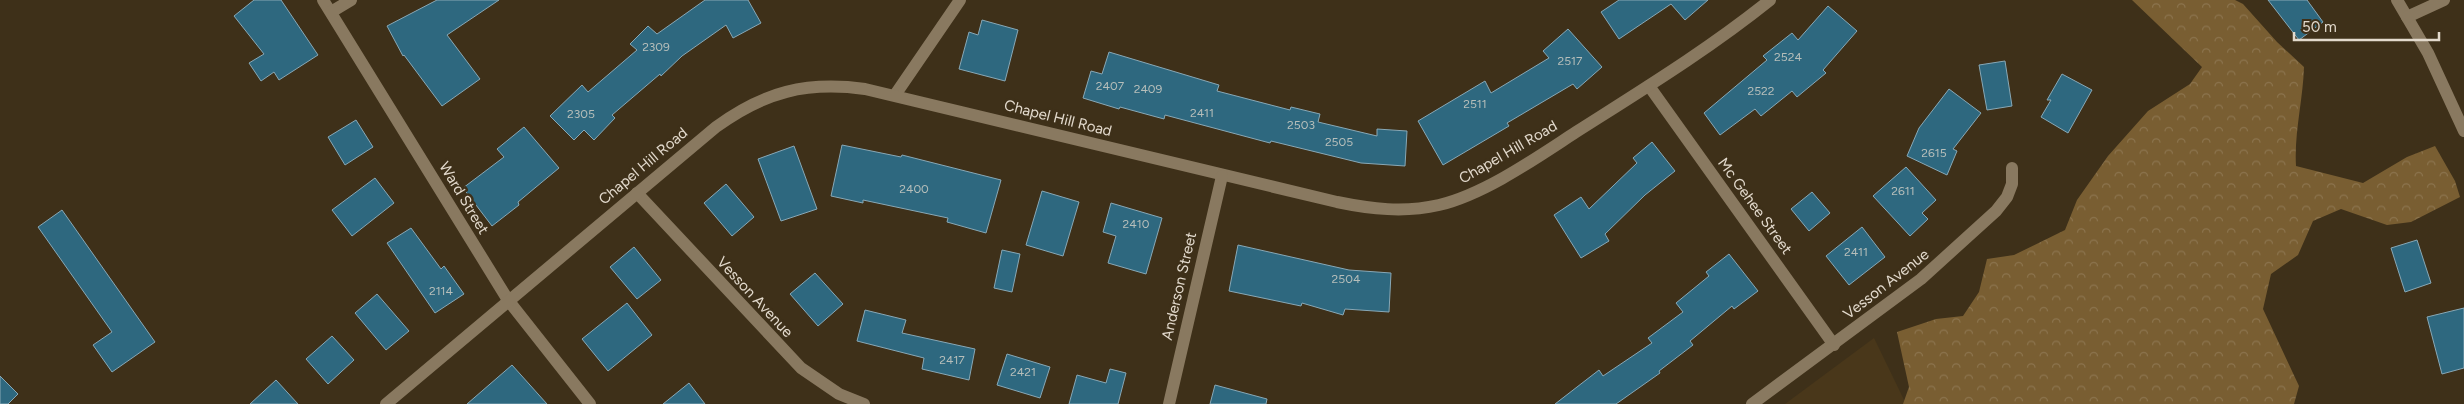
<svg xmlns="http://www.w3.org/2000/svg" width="2464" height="404" font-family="Figtree,sans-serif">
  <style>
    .built { fill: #49371a }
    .forest { fill: url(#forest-crowns) }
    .building { fill: #2e687f; stroke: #88a8b6 }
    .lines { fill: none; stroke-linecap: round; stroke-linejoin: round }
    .street { stroke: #897960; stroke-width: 12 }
    .secondary { stroke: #897960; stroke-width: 12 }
    .labels { text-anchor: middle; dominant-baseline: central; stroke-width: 5; stroke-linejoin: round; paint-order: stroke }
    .number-label { font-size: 12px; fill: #b6beba }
    .street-label { font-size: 15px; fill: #e3dacd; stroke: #3e3019 }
  </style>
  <defs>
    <pattern id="forest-crowns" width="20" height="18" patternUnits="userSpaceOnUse" patternTransform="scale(1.25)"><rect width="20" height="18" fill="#795e32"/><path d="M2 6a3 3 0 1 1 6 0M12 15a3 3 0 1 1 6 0" fill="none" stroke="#8c744e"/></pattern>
  </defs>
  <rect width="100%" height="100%" fill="#3e3019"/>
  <path class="built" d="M1874,338L1906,404H1785Z"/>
  <path class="forest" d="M2132,0H2235L2243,4L2277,42L2304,67C2303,100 2294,133 2296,166L2363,183L2407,157L2435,146L2455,181L2460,197L2411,222L2387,225L2341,209L2313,221L2298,255L2271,274L2263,309L2299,386L2294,404H1903L1909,387L1897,332L1936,319L1963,316L1979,292L1987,259L2014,255L2065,230L2077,200L2108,156L2148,111L2190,84L2202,67Z"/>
  <g class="building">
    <path d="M254,0H281L318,55L279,80L274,72L261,81L249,63L264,54L234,16Z"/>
    <path d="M437,0H499L447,35L480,79L442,106L404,55L403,56L387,26Z"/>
    <path d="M705,0H748L761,23L733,38L726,25L682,56L661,76L660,74L612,115L615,118L594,140L584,130L574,140L550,116L582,85L588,92L637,50L630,44L648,26L657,34Z"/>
    <path d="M1619,0H1708L1685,20L1671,4L1619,39L1601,12Z"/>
    <path d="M2268,0H2307L2323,22L2299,40Z"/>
    <path d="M1828,6L1857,31L1823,70L1826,73L1797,97L1792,91L1761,116L1755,109L1720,135L1704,113L1767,60L1763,56L1792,33L1798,40Z"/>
    <path d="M982,20L1018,30L1005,81L959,69L969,32L978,35Z"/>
    <path d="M1568,29L1602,67L1577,89L1573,84L1507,123L1509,126L1443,165L1418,121L1485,81L1491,93L1549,58L1543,51Z"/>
    <path d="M1109,52L1219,85L1217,91L1290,110L1291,107L1320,114L1318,122L1377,136V129L1407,131L1405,166L1361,163L1271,141L1270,143L1165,115L1164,119L1120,107L1119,109L1083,98L1091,71L1102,74Z"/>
    <path d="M2005,61L2012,106L1987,110L1979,65Z"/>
    <path d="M2062,74L2092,90L2068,133L2041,117L2051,100H2047Z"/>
    <path d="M1949,89L1981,113L1953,149L1957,151L1947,175L1907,156L1919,128Z"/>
    <path d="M356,120L373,147L345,165L328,137Z"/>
    <path d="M524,127L559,168L518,202L519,205L492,226L463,188L504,157L497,149Z"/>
    <path d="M1652,142L1675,171L1645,195L1605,234L1609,241L1581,258L1554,215L1581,197L1589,209L1637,163L1633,158Z"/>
    <path d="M842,145L901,157L902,155L1001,180L986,233L947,222L948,218L863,200V203L831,196Z"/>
    <path d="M794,146L817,209L781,221L758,159Z"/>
    <path d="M1906,167L1936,200L1922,213L1928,219L1910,236L1873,196Z"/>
    <path d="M375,178L394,203L352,236L332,210Z"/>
    <path d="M726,184L754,217L732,236L704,203Z"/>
    <path d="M1042,191L1079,202L1063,256L1026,245Z"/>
    <path d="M1812,192L1830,213L1809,231L1791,209Z"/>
    <path d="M1111,203L1162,218L1146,274L1108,263L1116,236L1103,232Z"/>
    <path d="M62,210L155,342L112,372L93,345L112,332L38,227Z"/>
    <path d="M1862,227L1885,257L1849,285L1826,256Z"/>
    <path d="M411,228L441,269L444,266L464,294L435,313L387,243Z"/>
    <path d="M2417,240L2431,283L2405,292L2391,248Z"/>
    <path d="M1238,245L1349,270L1391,273L1389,312L1345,309L1343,315L1302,303L1301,306L1229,291Z"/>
    <path d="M634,247L661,280L637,299L610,267Z"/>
    <path d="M1002,250L1020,254L1012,292L994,288Z"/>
    <path d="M1729,254L1758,291L1734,309L1732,306L1690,341L1693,345L1659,371L1660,373L1616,404H1555L1599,370L1603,376L1652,343L1648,338L1683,312L1676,303L1709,276L1706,272Z"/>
    <path d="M815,273L843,304L818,326L790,294Z"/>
    <path d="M377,294L409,331L386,350L355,313Z"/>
    <path d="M627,303L652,335L608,371L582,339Z"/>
    <path d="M2464,308V368L2442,374L2427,317Z"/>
    <path d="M865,310L906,320L902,333L975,349L969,380L922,369L924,358L857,341Z"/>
    <path d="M332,336L354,360L328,384L306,359Z"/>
    <path d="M1007,354L1050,367L1040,398L997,385Z"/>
    <path d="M512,365L547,404H467Z"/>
    <path d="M1110,369L1126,373L1118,404H1069L1077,375L1106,383Z"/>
    <path d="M0,376L18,394L8,404H0Z"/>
    <path d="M276,380L298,404H250Z"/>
    <path d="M689,383L705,404H663Z"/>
    <path d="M1215,385L1267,399L1266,404H1210Z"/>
  </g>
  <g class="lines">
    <g class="street">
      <path d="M323,0L508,300L590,404"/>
      <path d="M2397,0L2428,53L2464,131"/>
      <path d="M331,12L351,0"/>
      <path d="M2407,17L2444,0"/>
      <path d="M1649,86L1834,345"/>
      <path d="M895,95L960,0"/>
      <path d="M637,193L801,368L839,394L864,404"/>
      <path d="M1752,404L1921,279L1996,211L2007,197L2012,184V168"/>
    </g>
    <g class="secondary">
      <path d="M386,404L716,127C764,92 806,81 865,89L1337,202C1371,209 1404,213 1439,205C1485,194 1536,158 1576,132C1642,90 1709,49 1770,0"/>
      <path d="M1169,404L1222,176"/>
    </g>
  </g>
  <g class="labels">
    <g class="number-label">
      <text x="656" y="47">2309</text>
      <text x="1788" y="57">2524</text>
      <text x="1570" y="61">2517</text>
      <text x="1110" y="86">2407</text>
      <text x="1148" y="89">2409</text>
      <text x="1761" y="91">2522</text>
      <text x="1475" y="104">2511</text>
      <text x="1202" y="113">2411</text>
      <text x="581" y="114">2305</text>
      <text x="1301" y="125">2503</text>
      <text x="1339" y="142">2505</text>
      <text x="1934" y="153">2615</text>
      <text x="914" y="189">2400</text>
      <text x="1903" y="191">2611</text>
      <text x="1136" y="224">2410</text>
      <text x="1856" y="252">2411</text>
      <text x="1346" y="279">2504</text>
      <text x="441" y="291">2114</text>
      <text x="952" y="360">2417</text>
      <text x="1023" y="372">2421</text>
    </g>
    <g class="street-label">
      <text transform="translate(1058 118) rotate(14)">Chapel Hill Road</text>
      <text transform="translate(1508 152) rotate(-30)">Chapel Hill Road</text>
      <text transform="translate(643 166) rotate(-40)">Chapel Hill Road</text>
      <text transform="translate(464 198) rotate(59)">Ward Street</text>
      <text transform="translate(1755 206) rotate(54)">Mc Gehee Street</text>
      <text transform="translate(1886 284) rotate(-38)">Vesson Avenue</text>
      <text transform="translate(1179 286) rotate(-77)">Anderson Street</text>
      <text transform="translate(755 297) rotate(47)">Vesson Avenue</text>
    </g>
  </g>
  <path d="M2294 32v8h145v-8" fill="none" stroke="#e3dacd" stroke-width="2.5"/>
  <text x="2302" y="32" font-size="15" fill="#e3dacd" stroke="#3e3019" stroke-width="4" paint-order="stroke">50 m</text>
</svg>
